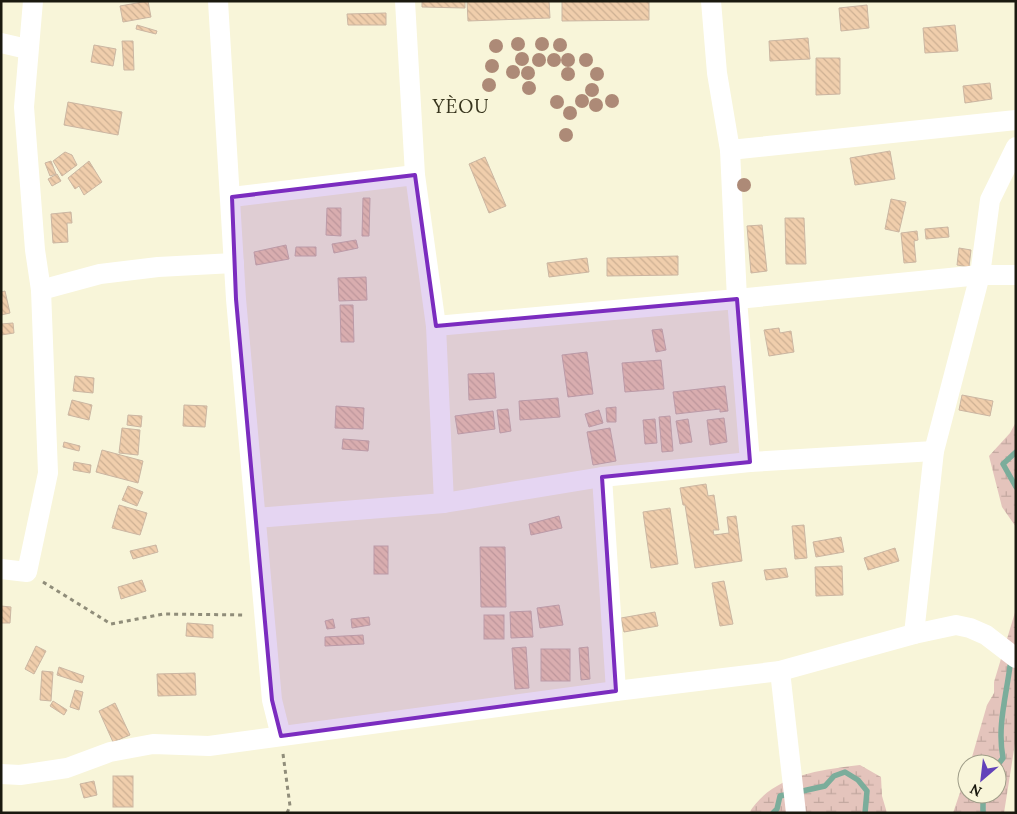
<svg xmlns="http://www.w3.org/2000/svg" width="1017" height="814" font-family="Lora,serif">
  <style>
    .wetland { fill: url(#wetland-marsh) }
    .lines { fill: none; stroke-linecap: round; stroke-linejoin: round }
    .stream { stroke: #7bad9b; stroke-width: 5.5 }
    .building { fill: url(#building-back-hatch); stroke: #cbb6a2 }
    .path { stroke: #908d7a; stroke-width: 3; stroke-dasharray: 4 4; stroke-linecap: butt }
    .minor { stroke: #fff; stroke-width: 20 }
    .tree { fill: #ad8a77 }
    .marked { fill: #7b2cbf; fill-opacity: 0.2; stroke: #7b2cbf; stroke-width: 4; stroke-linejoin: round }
    .labels { text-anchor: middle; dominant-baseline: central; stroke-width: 4; stroke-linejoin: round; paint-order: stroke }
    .quarter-label { font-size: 19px; letter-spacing: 1px; fill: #38351e; stroke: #f8f5d9 }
  </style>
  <defs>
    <pattern id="wetland-marsh" width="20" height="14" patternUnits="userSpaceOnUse" patternTransform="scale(1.25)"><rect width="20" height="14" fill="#e4c4bc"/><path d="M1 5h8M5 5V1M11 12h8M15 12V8" fill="none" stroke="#c3a8a0"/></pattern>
    <pattern id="building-back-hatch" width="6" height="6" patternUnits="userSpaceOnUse" patternTransform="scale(1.25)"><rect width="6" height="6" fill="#f0ceac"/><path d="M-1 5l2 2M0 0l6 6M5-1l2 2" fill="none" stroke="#cdb093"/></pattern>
  </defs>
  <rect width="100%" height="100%" fill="#f8f5d9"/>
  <g class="wetland">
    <path d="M1016,422V527L1002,507L989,456L1010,433Z"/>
    <path d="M1016,609V737L1004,813H953L967,772V794H997V764H970L987,705L994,693V682Z"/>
    <path d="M860,765L881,777L882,796L887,813H749C772,775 820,770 860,765Z"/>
  </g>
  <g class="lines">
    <g class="stream">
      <path d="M1016,452L1003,464L1016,487"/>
      <path d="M997,766L1003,758C997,727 1006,697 1010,666L1013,660"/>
      <path d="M798,792L825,786L834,776L845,772L858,780L867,791L865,813"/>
      <path d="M983,794V813"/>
      <path d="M773,813L777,809L780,796L789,794"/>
    </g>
  </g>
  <g class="building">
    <path d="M148,1L151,17L123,22L120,6Z"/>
    <path d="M422,1H465V8L422,7Z"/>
    <path d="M467,1H549L550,18L468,21Z"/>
    <path d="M562,1H649V20L562,21Z"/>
    <path d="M867,5L869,28L841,31L839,8Z"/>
    <path d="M386,13V25H348L347,14Z"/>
    <path d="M137,25L157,31L156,34L136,29Z"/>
    <path d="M955,25L958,51L925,53L923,28Z"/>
    <path d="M808,38L810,59L770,61L769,41Z"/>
    <path d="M122,41H133L134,70H124Z"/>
    <path d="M94,45L116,49L113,66L91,62Z"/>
    <path d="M816,58H840V94L816,95Z"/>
    <path d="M990,83L992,99L965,103L963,86Z"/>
    <path d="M68,102L122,112L118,135L64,125Z"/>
    <path d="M890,151L895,179L855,185L850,158Z"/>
    <path d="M65,152L72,155L77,165L62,176L53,161Z"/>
    <path d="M485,157L506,206L489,213L469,164Z"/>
    <path d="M51,161L56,174L50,176L45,163Z"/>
    <path d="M89,161L102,182L84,195L79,186L75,189L68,178Z"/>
    <path d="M57,174L61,181L52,186L48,179Z"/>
    <path d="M363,198H370L369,236H362Z"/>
    <path d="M891,199L906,202L899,232L885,229Z"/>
    <path d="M327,208H341V236L326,235Z"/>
    <path d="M71,212L72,223H67L68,242L53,243L51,214Z"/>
    <path d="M785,218H804L806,264H786Z"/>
    <path d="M762,225L767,271L751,273L747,226Z"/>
    <path d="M948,227L949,237L926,239L925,229Z"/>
    <path d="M917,231L918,240L914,241L916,262L904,263L901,233Z"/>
    <path d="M356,240L358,248L334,253L332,244Z"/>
    <path d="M286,245L289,259L256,265L254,252Z"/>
    <path d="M296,247H316V256H295Z"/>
    <path d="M959,248L971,250L969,267L957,265Z"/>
    <path d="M678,256V275L607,276V258Z"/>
    <path d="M587,258L589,272L549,277L547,263Z"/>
    <path d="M366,277L367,300L339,301L338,278Z"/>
    <path d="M5,291L10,313L1,315V292Z"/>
    <path d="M340,305H353L354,342H341Z"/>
    <path d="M13,323L14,333L1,335V324Z"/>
    <path d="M779,328L780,333L791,331L794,352L769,356L764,330Z"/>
    <path d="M662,329L666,350L656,352L652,330Z"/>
    <path d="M587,352L593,394L568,397L562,355Z"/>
    <path d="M661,360L664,389L625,392L622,363Z"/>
    <path d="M494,373L496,398L469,400L468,374Z"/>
    <path d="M75,376L94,378L93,393L73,391Z"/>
    <path d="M725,386L728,411L720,412V409L676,414L673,392Z"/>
    <path d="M962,395L993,401L990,416L959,410Z"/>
    <path d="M558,398L560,417L520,420L519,401Z"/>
    <path d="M72,400L92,405L89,420L68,415Z"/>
    <path d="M184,405L207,406L205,427L183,426Z"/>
    <path d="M336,406L364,408L363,429L335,428Z"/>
    <path d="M616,407V422H607L606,408Z"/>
    <path d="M508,409L511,431L500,433L497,410Z"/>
    <path d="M599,410L603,423L589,427L585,414Z"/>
    <path d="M493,411L495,429L458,434L455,416Z"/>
    <path d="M128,415L142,416L141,427L127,425Z"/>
    <path d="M670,416L673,451L662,452L659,417Z"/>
    <path d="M724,418L727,442L710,445L707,420Z"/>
    <path d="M655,419L657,443L645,444L643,420Z"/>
    <path d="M688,419L692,442L680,444L676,421Z"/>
    <path d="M122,428L140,430L138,455L119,453Z"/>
    <path d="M610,428L616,461L593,465L587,432Z"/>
    <path d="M343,439L369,441L368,451L342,449Z"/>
    <path d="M64,442L80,446L79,451L63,447Z"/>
    <path d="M102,450L143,461L138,483L96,472Z"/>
    <path d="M74,462L91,465L90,473L73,470Z"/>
    <path d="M706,484L708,496L714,495L719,530H713L714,535L729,533L727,517L736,516L742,561L695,568L685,505H683L680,488Z"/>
    <path d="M128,486L143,492L137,506L122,500Z"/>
    <path d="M119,505L147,513L140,535L112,528Z"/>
    <path d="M670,508L678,564L651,568L643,512Z"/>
    <path d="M559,516L562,528L531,535L529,524Z"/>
    <path d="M804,525L807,558L795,559L792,526Z"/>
    <path d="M841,537L844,552L816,557L813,542Z"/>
    <path d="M156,545L158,552L133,559L130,551Z"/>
    <rect x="374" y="546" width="14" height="28"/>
    <path d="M480,547H505L506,607H481Z"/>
    <path d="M895,548L899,561L868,570L864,558Z"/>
    <path d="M842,566L843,595L816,596L815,567Z"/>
    <path d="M786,568L788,577L766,580L764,570Z"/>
    <path d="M142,580L146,591L121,599L118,587Z"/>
    <path d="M724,581L733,624L720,626L712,583Z"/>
    <path d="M559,605L563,625L540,628L537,608Z"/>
    <path d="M1,606L11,607L10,623H1Z"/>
    <path d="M531,611L533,637L511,638L510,612Z"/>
    <path d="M655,612L658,626L624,632L621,618Z"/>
    <rect x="484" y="615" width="20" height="24"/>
    <path d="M369,617L370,625L352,628L351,619Z"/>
    <path d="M333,619L335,628L327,629L325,621Z"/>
    <path d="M187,623L213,625V638L186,636Z"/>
    <path d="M363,635L364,644L325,646V637Z"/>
    <path d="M36,646L46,651L34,674L25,669Z"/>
    <path d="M526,647L529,688L515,689L512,648Z"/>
    <path d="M588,647L590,679L581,680L579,648Z"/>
    <rect x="541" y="649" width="29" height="32"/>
    <path d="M59,667L84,676L82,683L57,675Z"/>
    <path d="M42,671L53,672L51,701L40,700Z"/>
    <path d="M195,673L196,695L158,696L157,674Z"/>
    <path d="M75,690L83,692L79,710L70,707Z"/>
    <path d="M53,701L67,710L64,715L50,706Z"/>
    <path d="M115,703L130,735L113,742L99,711Z"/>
    <rect x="113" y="776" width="20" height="31"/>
    <path d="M94,781L97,795L84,798L80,784Z"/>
  </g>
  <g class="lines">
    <g class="path">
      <path d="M43,582L111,624L163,614L246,615"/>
      <path d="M283,754L290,806L287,813"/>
    </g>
    <g class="minor">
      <path d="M218,1L236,299L272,700L281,736"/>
      <path d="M405,1L415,175L436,326L444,503"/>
      <path d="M711,1L717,73L730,150L1016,120"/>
      <path d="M1,43L27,49"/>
      <path d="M730,150L737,299L750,462"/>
      <path d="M232,197L415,175"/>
      <path d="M41,290L100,274L158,267L234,263"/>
      <path d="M436,326L737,299L980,275H1016"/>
      <path d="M602,477L616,691"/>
      <path d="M256,518L444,503L602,477L750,462L934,451"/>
      <path d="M1,569L27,572L48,473L41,290L35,250L24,107L33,1"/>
      <path d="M914,634L934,451L980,275L990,200L1016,147"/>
      <path d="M780,671L796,813"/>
      <path d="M1,774L20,775L67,768L110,752L153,744L209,746L616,691L780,671L914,634L956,625L970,628L986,635L1016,658"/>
    </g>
  </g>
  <g class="tree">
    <circle cx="518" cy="44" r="7"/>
    <circle cx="542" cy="44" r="7"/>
    <circle cx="560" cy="45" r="7"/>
    <circle cx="496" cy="46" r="7"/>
    <circle cx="522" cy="59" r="7"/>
    <circle cx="539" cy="60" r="7"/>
    <circle cx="554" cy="60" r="7"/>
    <circle cx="568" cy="60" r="7"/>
    <circle cx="586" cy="60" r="7"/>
    <circle cx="492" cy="66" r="7"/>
    <circle cx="513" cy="72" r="7"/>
    <circle cx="528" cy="73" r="7"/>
    <circle cx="568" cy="74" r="7"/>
    <circle cx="597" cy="74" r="7"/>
    <circle cx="489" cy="85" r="7"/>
    <circle cx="529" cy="88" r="7"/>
    <circle cx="592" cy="90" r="7"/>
    <circle cx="582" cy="101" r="7"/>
    <circle cx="612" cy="101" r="7"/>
    <circle cx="557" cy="102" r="7"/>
    <circle cx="596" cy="105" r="7"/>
    <circle cx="570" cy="113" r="7"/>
    <circle cx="566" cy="135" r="7"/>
    <circle cx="744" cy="185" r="7"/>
  </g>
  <path class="marked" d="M415,175L436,326L737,299L750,462L602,477L616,691L281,736L272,700L236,299L232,197Z"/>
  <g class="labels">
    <g class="quarter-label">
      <text x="461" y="106">YÈOU</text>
    </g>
  </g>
  <rect width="1017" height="814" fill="none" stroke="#1a190f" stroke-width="5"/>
  <g transform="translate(982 779) rotate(208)"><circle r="24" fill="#f8f5d9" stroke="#9f9d88"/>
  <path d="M0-4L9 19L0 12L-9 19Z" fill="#6242ba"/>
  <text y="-8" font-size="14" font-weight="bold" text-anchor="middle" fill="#1a190f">N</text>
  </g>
</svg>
